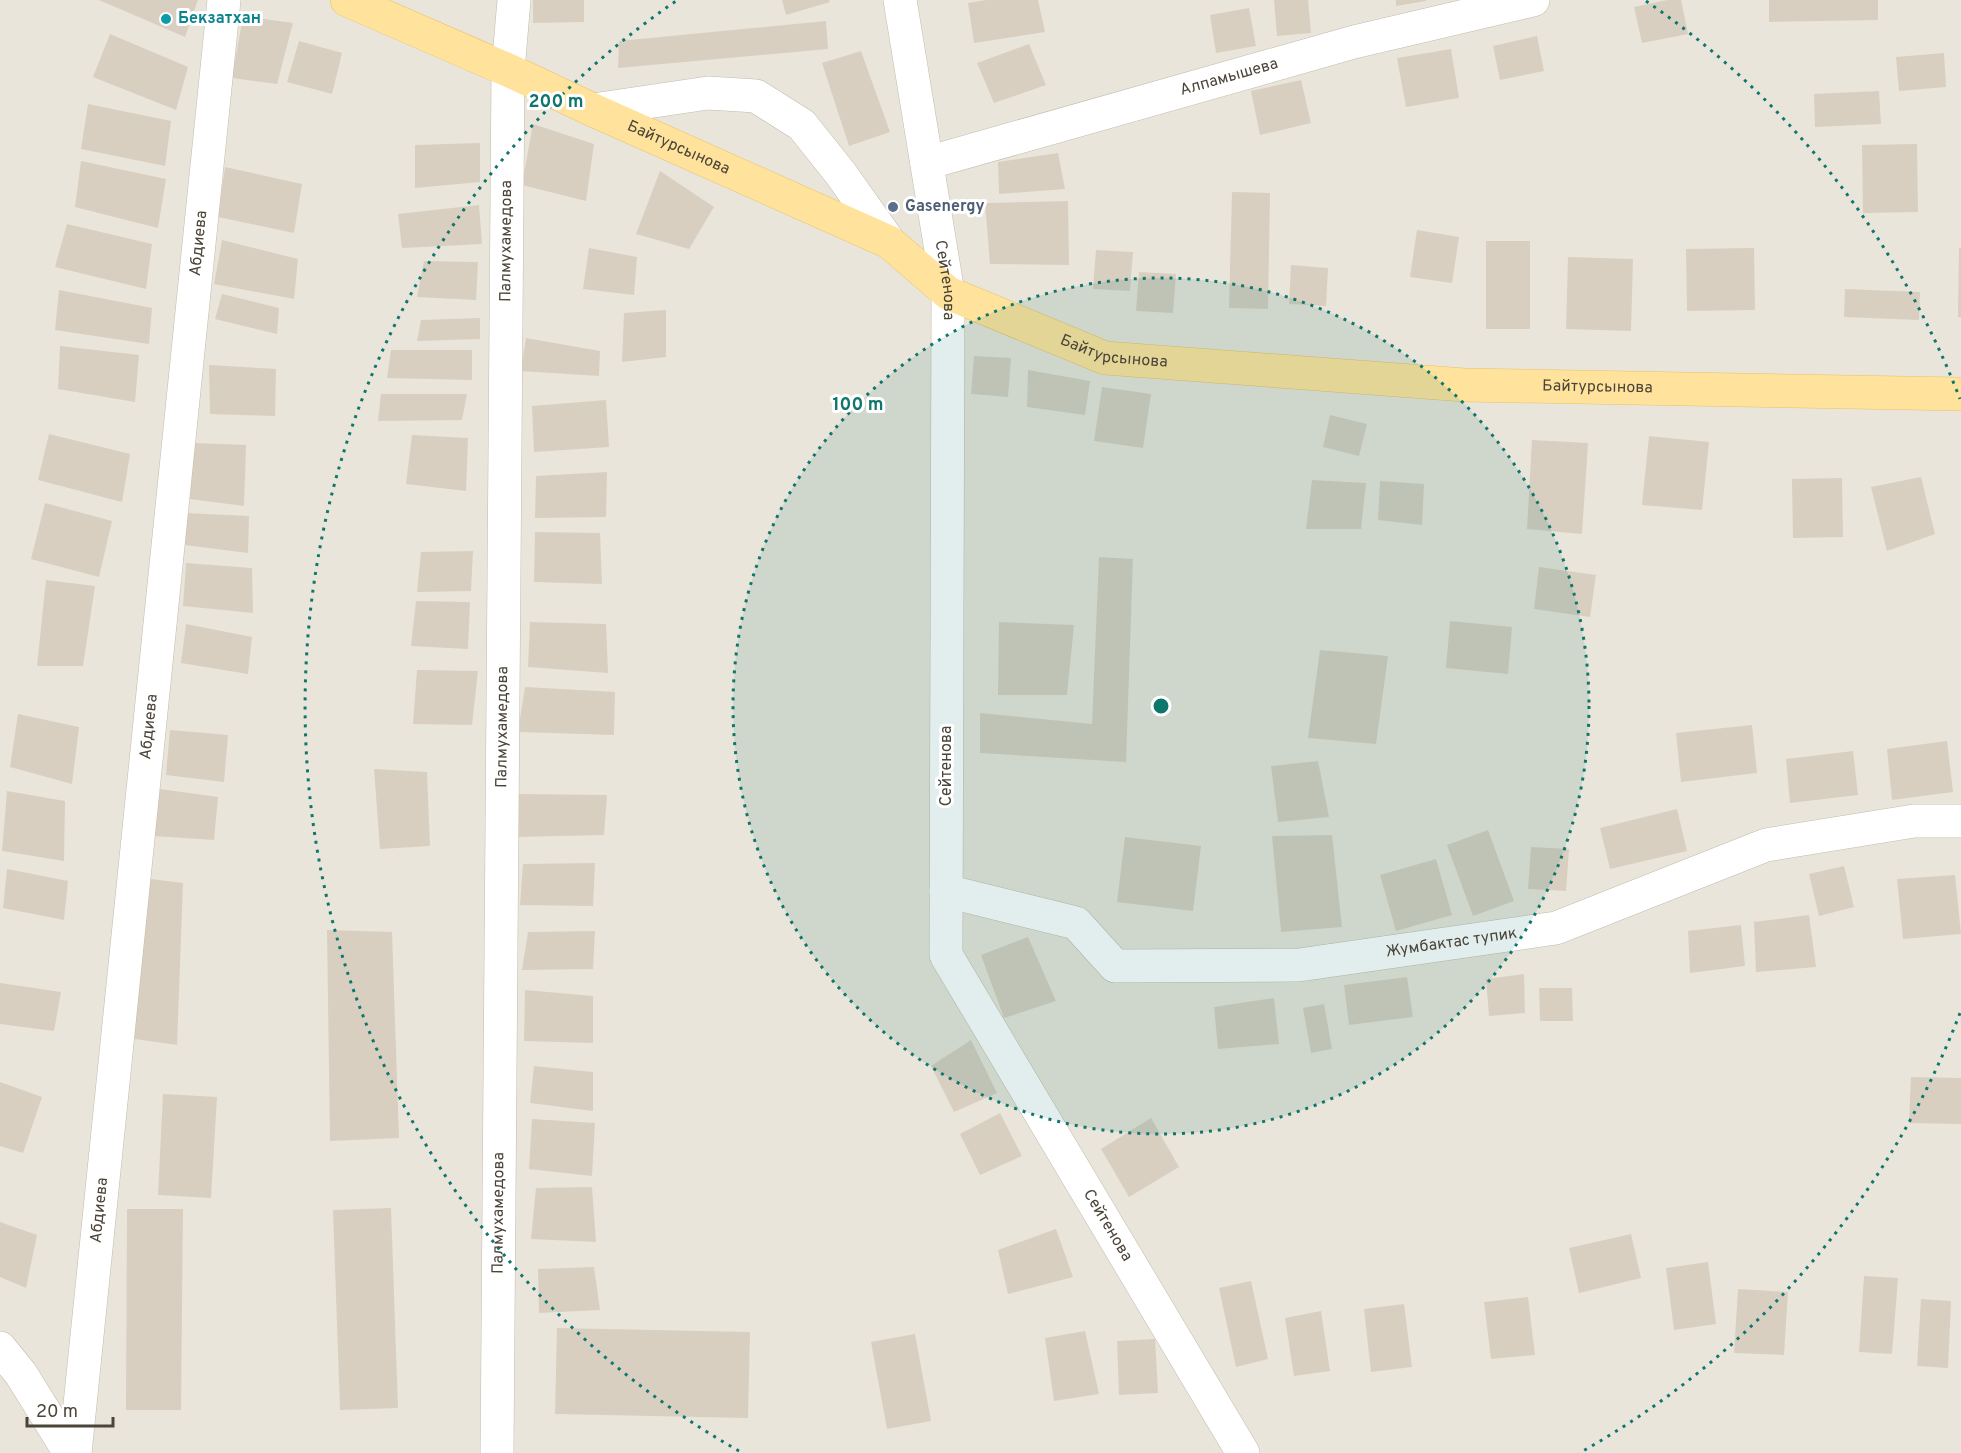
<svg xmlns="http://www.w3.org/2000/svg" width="1961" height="1453" font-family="Overpass,sans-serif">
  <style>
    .residential { fill: #eae5da }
    .building { fill: #d8cfc1 }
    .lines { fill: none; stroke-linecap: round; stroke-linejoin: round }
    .minor-casing { stroke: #c2bbae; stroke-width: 34 }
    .major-casing { stroke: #e6c16a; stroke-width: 34 }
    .minor { stroke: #fff; stroke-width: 33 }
    .major { stroke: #ffe39c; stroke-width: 33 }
    .ring { fill: none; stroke: #0f766e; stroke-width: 3; stroke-dasharray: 3 6 }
    .culture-dot { fill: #0f9aa8; stroke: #fff; stroke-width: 2 }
    .service-dot { fill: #5c6f8a; stroke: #fff; stroke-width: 2 }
    .labels { text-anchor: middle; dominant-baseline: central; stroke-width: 6; stroke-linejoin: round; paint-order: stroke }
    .culture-label { font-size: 16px; font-weight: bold; fill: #0d838f; stroke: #fff; text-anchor: start }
    .street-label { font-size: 16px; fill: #4b4439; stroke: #fff }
    .service-label { font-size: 16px; font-weight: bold; fill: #4e5e75; stroke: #fff; text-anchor: start }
    .centre { fill: #0f766e; stroke: #fff; stroke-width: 3 }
    .ring-label { font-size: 18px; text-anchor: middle; font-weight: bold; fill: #0f766e; stroke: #fff; stroke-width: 6; stroke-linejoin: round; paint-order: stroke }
  </style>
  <rect width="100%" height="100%" fill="#f6f3ec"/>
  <rect class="residential" x="0" y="0" width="1961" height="1453"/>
  <g class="building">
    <path d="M99,0H198L185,37Z"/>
    <path d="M533,0H584V22L533,23Z"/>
    <path d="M782,0H829L830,2L786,15Z"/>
    <path d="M986,0H1038L1045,32L974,43L968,3Z"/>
    <path d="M1274,0H1308L1311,33L1277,36Z"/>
    <path d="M1396,0H1426V1L1396,6Z"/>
    <path d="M1667,0H1681L1688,34L1642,43L1634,7Z"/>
    <path d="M1769,0H1878V20L1769,22Z"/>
    <path d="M1249,8L1256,46L1216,53L1210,15Z"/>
    <path d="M243,16L293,23L277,84L232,78Z"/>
    <path d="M826,21L828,49L618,68L619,41Z"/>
    <path d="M110,34L188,67L176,110L93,77Z"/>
    <path d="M1537,36L1544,71L1500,80L1493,46Z"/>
    <path d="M299,41L342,53L332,94L287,82Z"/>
    <path d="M1029,44L1046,85L994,103L977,63Z"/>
    <path d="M1451,49L1459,98L1406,107L1397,58Z"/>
    <path d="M861,51L890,132L849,146L822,63Z"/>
    <path d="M1944,53L1946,87L1899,91L1896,57Z"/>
    <path d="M1301,80L1311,123L1260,135L1251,91Z"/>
    <path d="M1879,91L1881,124L1815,127L1814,94Z"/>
    <path d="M88,104L171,121L165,166L81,149Z"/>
    <path d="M533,124L594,144L586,201L522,185Z"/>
    <path d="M480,143V182L415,188V145Z"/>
    <path d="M1917,144L1918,212L1863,213L1862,145Z"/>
    <path d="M1058,153L1065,189L999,194L998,162Z"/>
    <path d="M81,161L166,179L158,228L75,207Z"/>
    <path d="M225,167L302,184L294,233L218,217Z"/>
    <path d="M660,171L714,207L689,249L636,234Z"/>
    <path d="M1232,192L1270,193L1268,309L1229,308Z"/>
    <path d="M1068,201L1069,265L990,264L985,203Z"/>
    <path d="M479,205L482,244L402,248L398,214Z"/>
    <path d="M67,224L152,244L146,289L55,267Z"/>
    <path d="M1417,230L1459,237L1452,283L1410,277Z"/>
    <path d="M222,240L298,259L294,299L214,284Z"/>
    <rect x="1486" y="241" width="44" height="88"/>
    <path d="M589,248L637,257L634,295L583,289Z"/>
    <path d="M1754,248L1755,310L1687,311L1686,249Z"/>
    <path d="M1959,248H1961V317H1958Z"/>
    <path d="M1096,250L1133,252L1130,291L1093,289Z"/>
    <path d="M1568,257L1633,259L1631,331L1566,329Z"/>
    <path d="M424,261L478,262L476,300L417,297Z"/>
    <path d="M1291,265L1328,268L1326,306L1289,304Z"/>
    <path d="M1139,272L1176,274L1173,313L1136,311Z"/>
    <path d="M1845,289L1920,292L1919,320L1844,317Z"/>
    <path d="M59,290L152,308L149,344L55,330Z"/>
    <path d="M222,294L279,308L277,334L215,319Z"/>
    <path d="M666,310V357L622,362L624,313Z"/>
    <path d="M480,318V339L417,341L421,320Z"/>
    <path d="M526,338L600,351L599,376L521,371Z"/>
    <path d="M60,346L139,355L135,402L58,389Z"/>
    <path d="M391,350H472V380L387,378Z"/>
    <path d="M974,356L1011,358L1008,397L971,394Z"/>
    <path d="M209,365L276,369L275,416L210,414Z"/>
    <path d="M1028,370L1090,381L1085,415L1027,407Z"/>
    <path d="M1102,387L1151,394L1143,448L1094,441Z"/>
    <path d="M381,394H467L462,420L378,421Z"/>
    <path d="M606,400L609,447L534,452L532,406Z"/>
    <path d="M1330,415L1367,424L1359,456L1323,447Z"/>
    <path d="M49,434L130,454L122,502L38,480Z"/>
    <path d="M412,435L468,438L466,491L406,484Z"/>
    <path d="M1649,436L1709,442L1702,510L1642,505Z"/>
    <path d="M1532,440L1588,443L1582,534L1527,529Z"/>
    <path d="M194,443L246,445L244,506L190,499Z"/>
    <path d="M607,472L606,517L535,518L536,476Z"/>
    <path d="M1921,477L1935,534L1887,551L1871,487Z"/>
    <path d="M1842,478L1843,537L1793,538L1792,479Z"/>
    <path d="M1312,480L1366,483L1361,529H1306Z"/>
    <path d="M1380,481L1424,484L1422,525L1378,520Z"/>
    <path d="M45,503L112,521L99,577L31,559Z"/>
    <path d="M185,513L249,516L248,553L185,545Z"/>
    <path d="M535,532L600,533L602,584L534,582Z"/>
    <path d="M473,551L471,591L417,592L421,552Z"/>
    <path d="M1099,557L1133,559L1126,762L980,753V713L1092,724Z"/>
    <path d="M186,563L252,568L253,613L183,606Z"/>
    <path d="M1539,567L1596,575L1590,617L1534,609Z"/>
    <path d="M46,580L95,586L83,666H37Z"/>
    <path d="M416,601L470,602L468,649L411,646Z"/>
    <path d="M1450,621L1512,627L1508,674L1446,668Z"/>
    <path d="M530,622L606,624L608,673L528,667Z"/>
    <path d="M999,622L1074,625L1067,695H998Z"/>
    <path d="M186,624L252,637L248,674L181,663Z"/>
    <path d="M1320,650L1388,656L1376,744L1308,738Z"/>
    <path d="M417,670L478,671L472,725L413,724Z"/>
    <path d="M525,687L615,692L614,735L518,732Z"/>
    <path d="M18,714L79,727L72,784L10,767Z"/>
    <path d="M1752,725L1757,773L1681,782L1676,733Z"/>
    <path d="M170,730L228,735L224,782L166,775Z"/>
    <path d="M1947,741L1953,792L1892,800L1887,749Z"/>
    <path d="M1853,751L1858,795L1790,803L1786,759Z"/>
    <path d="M1318,761L1329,817L1278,822L1271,766Z"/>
    <path d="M374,769L427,772L430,846L380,849Z"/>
    <path d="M160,789L218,797L214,840L153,836Z"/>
    <path d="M7,791L65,801L64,861L2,851Z"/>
    <path d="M518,794L607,795L604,835L514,837Z"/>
    <path d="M1677,809L1687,851L1610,869L1600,828Z"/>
    <path d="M1488,830L1514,901L1473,916L1447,845Z"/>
    <path d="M1332,835L1342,927L1281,932L1272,836Z"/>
    <path d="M1125,837L1201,846L1193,911L1117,902Z"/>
    <path d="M1531,847L1569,849L1566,891L1528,889Z"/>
    <path d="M1436,859L1452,915L1396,931L1380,875Z"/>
    <path d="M595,863L593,906L520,905L523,864Z"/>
    <path d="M1844,866L1854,907L1819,916L1809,874Z"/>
    <path d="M7,869L68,881L64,920L3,908Z"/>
    <path d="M1955,875L1961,934L1903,939L1897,879Z"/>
    <path d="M143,878L183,883L177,1045L128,1038Z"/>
    <path d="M1809,915L1816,967L1756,972L1754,922Z"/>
    <path d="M1741,925L1745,966L1690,973L1688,931Z"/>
    <path d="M327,930L392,932L399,1138L330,1141Z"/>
    <path d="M595,931L593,969L522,970L528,932Z"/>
    <path d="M1028,937L1056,1001L1004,1018L981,955Z"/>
    <path d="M1524,974L1525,1013L1489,1016L1486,979Z"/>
    <path d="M1407,977L1413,1017L1349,1025L1344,985Z"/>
    <path d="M0,983L61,992L54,1031L0,1024Z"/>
    <path d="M1539,988H1572L1573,1021H1540Z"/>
    <path d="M525,990L593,996V1043L524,1041Z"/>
    <path d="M1274,998L1279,1044L1218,1049L1214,1007Z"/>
    <path d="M1324,1004L1332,1049L1311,1053L1303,1008Z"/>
    <path d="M971,1040L997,1093L954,1112L931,1066Z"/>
    <path d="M534,1066L593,1072V1111L530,1103Z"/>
    <path d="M1911,1077L1961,1078V1124L1909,1123Z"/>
    <path d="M0,1082L42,1097L23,1153L0,1146Z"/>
    <path d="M163,1094L217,1097L211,1198L158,1195Z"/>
    <path d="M1000,1113L1022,1156L980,1175L960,1134Z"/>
    <path d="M1151,1118L1179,1167L1129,1197L1101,1149Z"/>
    <path d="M532,1119L595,1123L592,1176L529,1169Z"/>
    <path d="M592,1187L596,1242L531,1239L536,1188Z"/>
    <path d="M391,1208L398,1408L340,1410L333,1210Z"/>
    <path d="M127,1209H183L181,1410H126Z"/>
    <path d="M0,1222L37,1235L26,1288L0,1277Z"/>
    <path d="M1056,1229L1073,1277L1008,1294L998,1250Z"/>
    <path d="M1631,1234L1641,1278L1579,1293L1569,1248Z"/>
    <path d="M1708,1262L1716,1324L1674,1330L1666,1268Z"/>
    <path d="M594,1267L600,1310L539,1313L538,1269Z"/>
    <path d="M1864,1276L1898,1278L1892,1354L1859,1352Z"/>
    <path d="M1251,1281L1268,1359L1236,1367L1219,1288Z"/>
    <path d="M1738,1289L1788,1292L1784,1355L1734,1353Z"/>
    <path d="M1528,1297L1535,1355L1491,1359L1484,1302Z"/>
    <path d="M1921,1299L1951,1301L1948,1368L1917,1366Z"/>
    <path d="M1404,1304L1412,1367L1371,1372L1364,1309Z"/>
    <path d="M1321,1311L1330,1371L1294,1376L1285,1318Z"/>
    <path d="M557,1328L750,1332L748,1418L555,1414Z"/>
    <path d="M1085,1331L1099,1394L1054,1401L1045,1338Z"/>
    <path d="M915,1334L931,1421L887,1429L871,1342Z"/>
    <path d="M1155,1339L1158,1393L1119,1395L1117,1341Z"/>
  </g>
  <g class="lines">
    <g class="minor-casing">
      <g id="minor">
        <path id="s1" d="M900,0L948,293L946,955L1243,1453"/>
        <path d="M593,110L708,93L756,96L802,125L841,174L889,242"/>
        <path id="s2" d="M927,163L1354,42L1533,0"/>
        <path id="s3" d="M946,891L1076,923L1115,966L1299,965L1556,928L1766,845L1914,821H1961"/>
        <path d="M0,1348L21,1374L70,1453"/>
        <path id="s4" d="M75,1453L224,0"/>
        <path id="s5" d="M497,1453L508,70L514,0"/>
      </g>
    </g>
    <g class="major-casing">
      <g id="major">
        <path id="s6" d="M347,0L508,70L593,110L889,242L948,293L1105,358L1464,385L1961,394"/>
      </g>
    </g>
    <use href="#minor" class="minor"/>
    <use href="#major" class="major"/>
  </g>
  <circle cx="1161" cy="706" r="428" fill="#0f766e" fill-opacity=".12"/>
  <g class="ring">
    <circle cx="1161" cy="706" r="428"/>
    <path d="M1960 1013A856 856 0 0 1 1583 1451M739 1451A856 856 0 0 1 676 1M1646 1A856 856 0 0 1 1960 399"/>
  </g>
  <circle class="culture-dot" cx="166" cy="19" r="6"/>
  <circle class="service-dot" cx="893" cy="207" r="6"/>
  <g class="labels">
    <g class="culture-label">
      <text x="178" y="19">Бекзатхан</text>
    </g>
    <g class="street-label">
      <text stroke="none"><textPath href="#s2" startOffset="314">Алпамышева</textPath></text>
      <text stroke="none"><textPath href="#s6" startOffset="363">Байтурсынова</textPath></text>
      <text stroke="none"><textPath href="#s5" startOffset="1212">Палмухамедова</textPath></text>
      <text stroke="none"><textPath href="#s4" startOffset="1216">Абдиева</textPath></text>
      <text stroke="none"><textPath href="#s1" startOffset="284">Сейтенова</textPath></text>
      <text stroke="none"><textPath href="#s6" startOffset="849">Байтурсынова</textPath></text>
      <text stroke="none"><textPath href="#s6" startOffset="1335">Байтурсынова</textPath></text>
      <text stroke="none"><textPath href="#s4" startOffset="730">Абдиева</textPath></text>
      <text stroke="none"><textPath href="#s5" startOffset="726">Палмухамедова</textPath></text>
      <text transform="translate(947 766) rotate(-90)">Сейтенова</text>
      <text stroke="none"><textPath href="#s3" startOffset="530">Жумбактас тупик</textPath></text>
      <text stroke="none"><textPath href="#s4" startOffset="244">Абдиева</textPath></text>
      <text stroke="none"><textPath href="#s5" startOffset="240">Палмухамедова</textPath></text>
      <text stroke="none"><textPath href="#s1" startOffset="1274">Сейтенова</textPath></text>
    </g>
    <g class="service-label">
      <text x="905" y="207">Gasenergy</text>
    </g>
  </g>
  <circle cx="1161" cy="706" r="9" class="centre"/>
  <g class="ring-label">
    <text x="556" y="107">200 m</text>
    <text x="858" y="410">100 m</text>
  </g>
  <path d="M27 1417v9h86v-9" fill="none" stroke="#4b4439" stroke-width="3"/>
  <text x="36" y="1417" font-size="18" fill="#4b4439" stroke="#ffffff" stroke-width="4.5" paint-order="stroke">20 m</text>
</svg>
